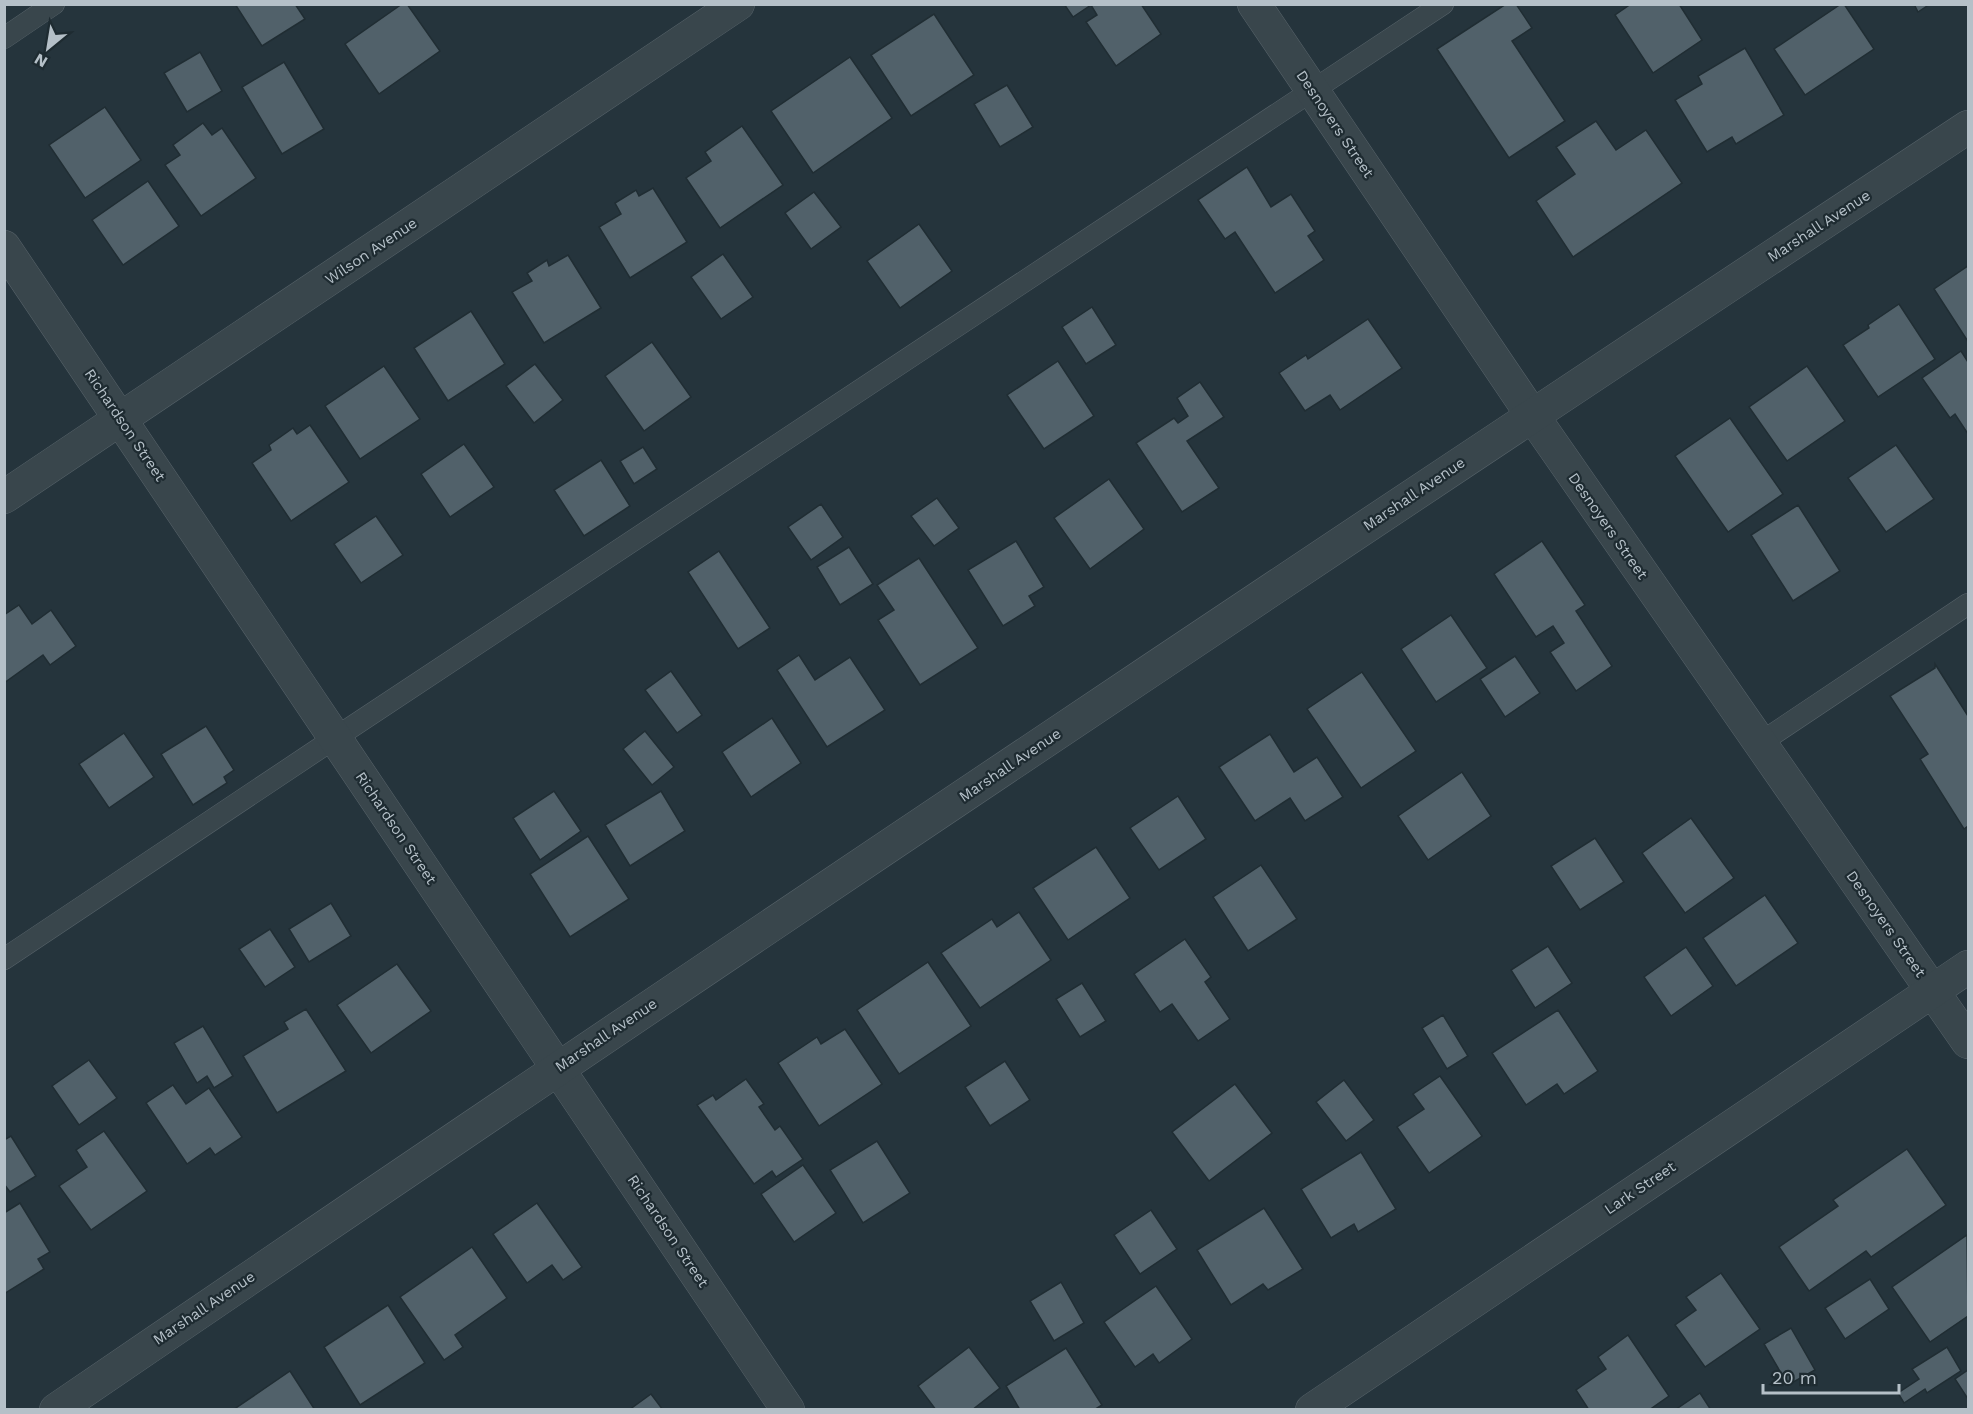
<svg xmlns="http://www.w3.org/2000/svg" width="1973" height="1414" font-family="'Work Sans',sans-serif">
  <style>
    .building { fill: #51616a; stroke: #202d33; stroke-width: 1.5 }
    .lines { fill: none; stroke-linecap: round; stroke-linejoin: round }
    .lane-casing { stroke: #57636a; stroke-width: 22 }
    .street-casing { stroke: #57636a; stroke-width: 34 }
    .lane { stroke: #39464c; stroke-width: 21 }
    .street { stroke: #39464c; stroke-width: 33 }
    .labels { text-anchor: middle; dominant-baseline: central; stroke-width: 4.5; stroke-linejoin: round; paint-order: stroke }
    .street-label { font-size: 15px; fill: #b5c0c8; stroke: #1e2b31 }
  </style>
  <rect width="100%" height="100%" fill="#25343c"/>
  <g class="building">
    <path d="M235,4H295L305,19L262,46Z"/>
    <path d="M402,4H407L440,51L379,94L345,44Z"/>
    <path d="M1064,4H1141L1161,34L1116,66L1086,22L1097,15L1091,5L1073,17Z"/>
    <path d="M1506,4H1516L1532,28L1512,41L1565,121L1509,158L1437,49Z"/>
    <path d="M1631,4H1679L1702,40L1653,73L1615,15Z"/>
    <path d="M1841,4H1844L1874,49L1805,95L1774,49Z"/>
    <path d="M1914,4H1930L1918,12Z"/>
    <path d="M934,14L974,75L911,116L871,55Z"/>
    <path d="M1745,48L1784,115L1736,144L1732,137L1707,152L1675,100L1702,84L1698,76Z"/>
    <path d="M200,52L222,91L187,112L164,73Z"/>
    <path d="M850,57L892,118L813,173L771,111Z"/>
    <path d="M284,62L324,129L282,154L242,87Z"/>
    <path d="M1007,85L1033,127L1000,147L974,104Z"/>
    <path d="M105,107L141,160L85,198L49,145Z"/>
    <path d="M1596,121L1616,150L1646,130L1682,183L1573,257L1536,201L1575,174L1556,147Z"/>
    <path d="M203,123L212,135L222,128L256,178L201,216L165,165L180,155L173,145Z"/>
    <path d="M742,126L783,185L720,228L686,178L711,161L705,152Z"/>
    <path d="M1247,167L1271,207L1291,194L1315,231L1308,236L1324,260L1275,293L1235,232L1225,239L1198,200Z"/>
    <path d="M148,181L179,226L123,265L92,220Z"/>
    <path d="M653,188L687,242L630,278L599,227L621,214L615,203L636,190L639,196Z"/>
    <path d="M814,192L841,227L811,249L785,213Z"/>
    <path d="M919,224L952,271L900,308L867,261Z"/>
    <path d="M723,254L753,297L721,319L691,277Z"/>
    <path d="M568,255L601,308L544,343L512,292L532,281L527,273L547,260L549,266Z"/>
    <path d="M1968,266V339L1967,340L1934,289Z"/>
    <path d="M1899,304L1935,359L1878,397L1843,345L1869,328L1868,325Z"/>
    <path d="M1092,307L1116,345L1086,364L1062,327Z"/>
    <path d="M471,311L505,364L448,401L414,348Z"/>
    <path d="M1368,319L1402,368L1340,410L1330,395L1305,411L1279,373L1306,355L1308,359Z"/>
    <path d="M652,342L691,397L644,431L605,376Z"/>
    <path d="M1961,351L1968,362V434L1955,414L1950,418L1922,378Z"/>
    <path d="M1058,361L1094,416L1044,449L1007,395Z"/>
    <path d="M535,364L563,400L534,423L506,386Z"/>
    <path d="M384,366L420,419L360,459L325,406Z"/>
    <path d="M1807,366L1845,421L1787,461L1749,407Z"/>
    <path d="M1200,382L1224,417L1187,441L1219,488L1182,512L1136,443L1174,418L1178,423L1188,416L1177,398Z"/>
    <path d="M1730,418L1783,494L1728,532L1675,456Z"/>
    <path d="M310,425L349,482L291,521L252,463L271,450L269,445L293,428L297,434Z"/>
    <path d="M464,444L494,487L450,517L421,474Z"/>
    <path d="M1896,445L1934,499L1886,532L1848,478Z"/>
    <path d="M643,447L657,469L634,484L620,461Z"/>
    <path d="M601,460L630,506L584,536L554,490Z"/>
    <path d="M1109,479L1144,529L1090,569L1054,518Z"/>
    <path d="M937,498L959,528L934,546L911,516Z"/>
    <path d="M821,504L843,537L811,560L788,527Z"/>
    <path d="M1798,505L1840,571L1793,601L1751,535Z"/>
    <path d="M376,516L403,555L361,583L334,544Z"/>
    <path d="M1016,541L1044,587L1029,596L1035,606L1003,626L968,570Z"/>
    <path d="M1542,541L1585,605L1576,611L1612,666L1576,691L1550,652L1564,643L1553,626L1536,637L1494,574Z"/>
    <path d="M849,547L873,584L840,605L817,567Z"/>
    <path d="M719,551L770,628L738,649L688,572Z"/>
    <path d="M919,558L978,648L920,685L878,620L894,610L877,585Z"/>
    <path d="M19,605L32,624L51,610L76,646L50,665L43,655L4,683V615Z"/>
    <path d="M1451,615L1487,668L1436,702L1401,649Z"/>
    <path d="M799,655L815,680L850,657L885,710L827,747L777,670Z"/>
    <path d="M1515,656L1540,693L1505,717L1480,679Z"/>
    <path d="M1935,664L1968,716V826L1964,829L1920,759L1928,754L1890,696L1935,668Z"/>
    <path d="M671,671L702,715L677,733L645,690Z"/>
    <path d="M1362,672L1416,751L1361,788L1307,709Z"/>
    <path d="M772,718L801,763L751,797L722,752Z"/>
    <path d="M206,726L234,770L224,777L227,783L193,805L161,754Z"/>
    <path d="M645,731L674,767L652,785L623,749Z"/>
    <path d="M124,733L154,777L109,808L79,764Z"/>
    <path d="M1270,734L1294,772L1317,757L1343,797L1305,821L1290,798L1255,821L1219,767Z"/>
    <path d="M1462,772L1491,816L1428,860L1398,816Z"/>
    <path d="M554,791L581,831L540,860L513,818Z"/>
    <path d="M661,791L685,831L630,866L605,825Z"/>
    <path d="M1178,796L1206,839L1159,870L1130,828Z"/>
    <path d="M1691,818L1734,878L1685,913L1642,853Z"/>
    <path d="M588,836L629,899L570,937L530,874Z"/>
    <path d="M1595,838L1624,882L1580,910L1551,866Z"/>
    <path d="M1096,847L1130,898L1068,940L1033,888Z"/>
    <path d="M1261,865L1297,919L1248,951L1213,897Z"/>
    <path d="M1765,895L1798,943L1736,986L1703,938Z"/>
    <path d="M331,903L351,936L309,962L289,929Z"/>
    <path d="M1019,912L1051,960L980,1008L941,953L992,919L997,927Z"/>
    <path d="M270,929L295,967L265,987L239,949Z"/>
    <path d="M1185,939L1211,977L1205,982L1230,1019L1198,1041L1172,1004L1160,1012L1134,974Z"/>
    <path d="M1548,946L1572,983L1535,1008L1511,970Z"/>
    <path d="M1686,947L1713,986L1671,1016L1644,977Z"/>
    <path d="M928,962L971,1026L899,1074L857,1010Z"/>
    <path d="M397,964L431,1011L371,1053L337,1005Z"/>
    <path d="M1082,983L1106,1021L1080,1037L1056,999Z"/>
    <path d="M306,1009L346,1071L277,1113L243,1056L288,1029L284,1022Z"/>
    <path d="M1558,1010L1598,1071L1564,1094L1557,1084L1526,1105L1492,1053Z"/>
    <path d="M1443,1015L1468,1056L1447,1069L1422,1028Z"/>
    <path d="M203,1026L233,1076L214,1088L207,1076L197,1083L174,1043Z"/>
    <path d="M845,1029L882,1084L819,1126L778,1063L817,1037L821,1044Z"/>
    <path d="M89,1060L117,1098L79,1125L52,1086Z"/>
    <path d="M1005,1061L1030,1100L990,1126L965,1087Z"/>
    <path d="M1440,1076L1482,1136L1429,1173L1397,1127L1424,1109L1413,1094Z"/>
    <path d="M746,1079L764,1104L759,1107L775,1130L780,1126L803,1159L776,1177L772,1171L754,1184L697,1105L713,1095L716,1100Z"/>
    <path d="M1344,1080L1374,1120L1346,1141L1316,1102Z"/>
    <path d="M1235,1084L1272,1133L1209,1181L1172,1132Z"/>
    <path d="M173,1085L186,1104L209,1088L242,1137L215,1155L210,1148L187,1164L146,1103Z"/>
    <path d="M104,1131L147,1191L91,1230L59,1186L87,1167L76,1150Z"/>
    <path d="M11,1136L36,1176L10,1192L4,1184V1140Z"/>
    <path d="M877,1141L910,1193L863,1223L830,1170Z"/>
    <path d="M1907,1149L1946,1205L1871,1257L1866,1251L1809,1291L1779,1247L1838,1206L1833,1200Z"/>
    <path d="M1361,1152L1396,1209L1358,1232L1354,1224L1331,1238L1301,1189Z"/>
    <path d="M803,1165L836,1213L794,1242L761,1194Z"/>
    <path d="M20,1203L50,1252L38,1259L44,1269L4,1294V1213Z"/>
    <path d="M537,1203L582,1267L563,1280L552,1265L527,1283L493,1234Z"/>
    <path d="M1264,1208L1303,1269L1268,1290L1263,1284L1231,1305L1197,1250Z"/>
    <path d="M1151,1210L1177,1249L1140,1274L1114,1235Z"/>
    <path d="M1967,1235L1968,1316L1930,1342L1892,1287Z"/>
    <path d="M472,1247L507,1298L455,1335L463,1347L444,1360L400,1297Z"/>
    <path d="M1721,1273L1760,1329L1705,1367L1675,1325L1696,1310L1686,1297Z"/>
    <path d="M1870,1279L1889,1309L1845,1339L1825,1308Z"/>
    <path d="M1061,1282L1084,1323L1054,1341L1030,1301Z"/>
    <path d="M1156,1286L1192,1339L1159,1363L1153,1354L1135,1367L1104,1322Z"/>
    <path d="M388,1305L425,1363L360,1405L324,1347Z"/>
    <path d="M1791,1328L1815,1370L1788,1385L1764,1344Z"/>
    <path d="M1628,1335L1669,1396L1649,1410H1589L1576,1390L1606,1369L1598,1357Z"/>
    <path d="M969,1347L1000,1388L972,1410H936L918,1386Z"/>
    <path d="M1947,1347L1961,1371L1927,1393L1925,1389L1904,1403L1898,1393L1919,1379L1912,1369Z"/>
    <path d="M1066,1348L1102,1405L1094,1410H1020L1006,1386Z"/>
    <path d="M1968,1370V1399L1955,1379Z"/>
    <path d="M290,1371L315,1410H233Z"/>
    <path d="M1700,1393L1711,1410H1675Z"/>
    <path d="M651,1394L663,1410H629Z"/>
  </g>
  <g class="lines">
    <g class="lane-casing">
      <g id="lane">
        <path d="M4,38L54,4"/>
        <path d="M1760,743L1968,604"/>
        <path d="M4,959L335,738L1443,4"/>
      </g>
    </g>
    <g class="street-casing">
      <g id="street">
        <path d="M1254,4L1532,415L1968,1042"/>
        <path d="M4,247L788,1410"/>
        <path d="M4,497L738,4"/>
        <path d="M56,1410C690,977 1328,550 1968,127"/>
        <path d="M1312,1410L1968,967"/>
      </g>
    </g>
    <use href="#lane" class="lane"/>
    <use href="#street" class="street"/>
  </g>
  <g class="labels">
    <g class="street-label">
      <text transform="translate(1335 124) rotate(56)">Desnoyers Street</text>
      <text transform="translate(1819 226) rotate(-33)">Marshall Avenue</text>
      <text transform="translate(371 251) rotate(-34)">Wilson Avenue</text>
      <text transform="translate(125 425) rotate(56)">Richardson Street</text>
      <text transform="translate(1414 494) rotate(-34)">Marshall Avenue</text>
      <text transform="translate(1608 526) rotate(55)">Desnoyers Street</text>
      <text transform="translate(1010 765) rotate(-34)">Marshall Avenue</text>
      <text transform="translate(396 828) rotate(56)">Richardson Street</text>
      <text transform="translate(1886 924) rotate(55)">Desnoyers Street</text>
      <text transform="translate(606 1035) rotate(-34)">Marshall Avenue</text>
      <text transform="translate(1640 1188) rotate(-34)">Lark Street</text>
      <text transform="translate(668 1231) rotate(56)">Richardson Street</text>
      <text transform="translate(204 1308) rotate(-34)">Marshall Avenue</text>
    </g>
  </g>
  <rect width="1973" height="1414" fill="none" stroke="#b5c0c8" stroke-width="12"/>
  <g transform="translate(48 48) rotate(210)" stroke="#1e2b31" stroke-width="4.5" paint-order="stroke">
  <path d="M0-4.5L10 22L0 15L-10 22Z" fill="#b5c0c8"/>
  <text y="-9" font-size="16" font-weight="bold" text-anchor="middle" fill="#b5c0c8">N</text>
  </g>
  <path d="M1763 1384v9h136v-9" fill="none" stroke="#b5c0c8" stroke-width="3"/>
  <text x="1772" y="1384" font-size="18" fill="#b5c0c8" stroke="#1e2b31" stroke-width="4.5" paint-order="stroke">20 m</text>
</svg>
